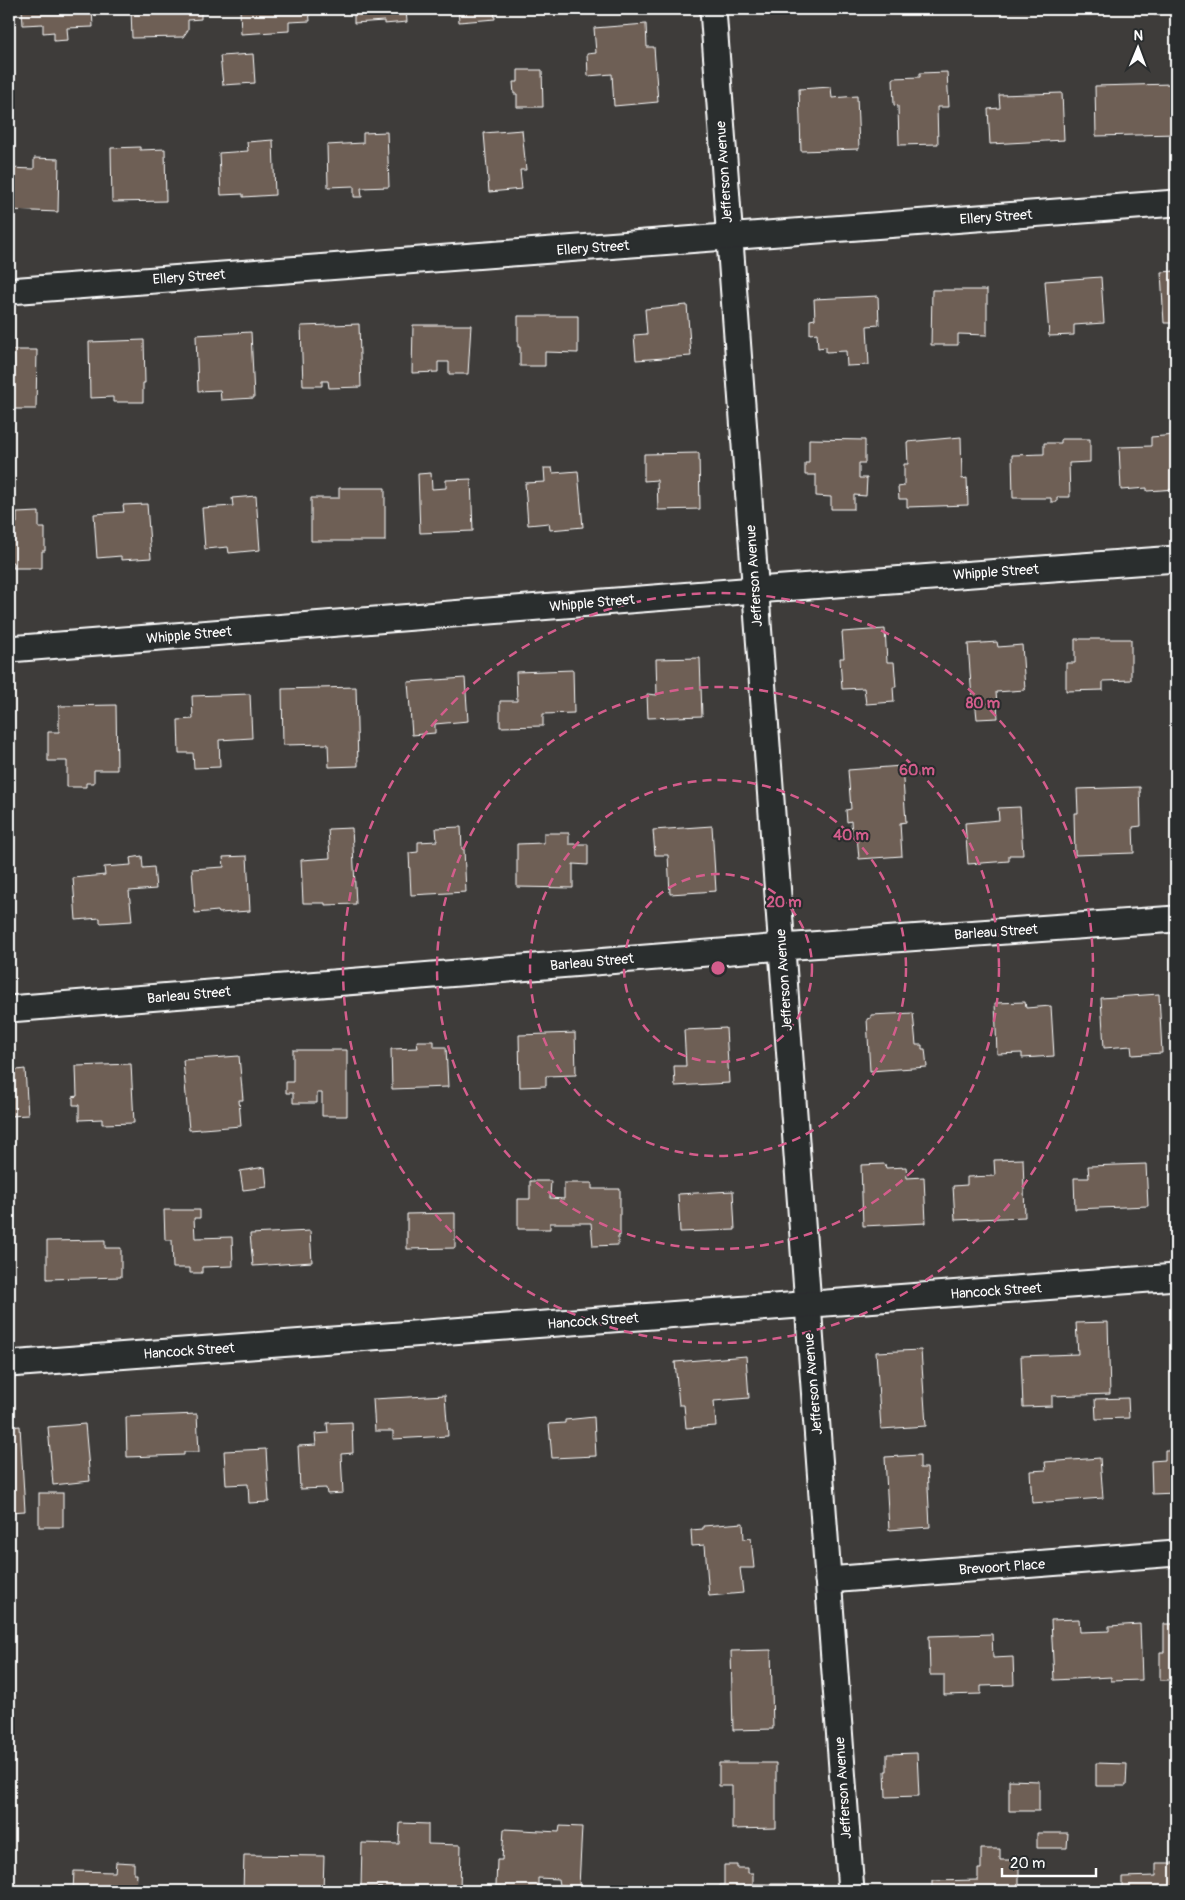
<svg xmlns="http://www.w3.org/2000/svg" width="1185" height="1900" font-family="Pangolin,sans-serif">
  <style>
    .building { fill: #6e5f55; stroke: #fff }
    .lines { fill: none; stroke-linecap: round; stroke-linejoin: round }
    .street-casing { stroke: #fff; stroke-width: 29 }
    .street { stroke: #2a2d2e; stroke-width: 25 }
    .ring { fill: none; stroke: #d45d8c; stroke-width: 2.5; stroke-dasharray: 9 6 }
    .labels { text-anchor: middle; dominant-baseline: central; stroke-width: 4; stroke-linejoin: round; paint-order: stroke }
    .street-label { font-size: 14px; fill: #fff; stroke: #2a2d2e }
    .centre { fill: #d45d8c; stroke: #2a2d2e; stroke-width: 2.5 }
    .ring-label { font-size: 15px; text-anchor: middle; font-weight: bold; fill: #d45d8c; stroke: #2a2d2e; stroke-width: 4; stroke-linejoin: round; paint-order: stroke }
  </style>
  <rect width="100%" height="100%" fill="#3e3c3a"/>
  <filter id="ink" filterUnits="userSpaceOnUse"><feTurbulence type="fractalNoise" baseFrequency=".02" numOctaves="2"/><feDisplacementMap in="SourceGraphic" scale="10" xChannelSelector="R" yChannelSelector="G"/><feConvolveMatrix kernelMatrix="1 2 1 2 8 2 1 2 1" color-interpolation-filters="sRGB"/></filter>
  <g filter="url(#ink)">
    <g class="building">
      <path d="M22,9H92L93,27L67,28L68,40L54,41V32L43,33V24L23,25Z"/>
      <path d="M131,9H201V19L188,20V30L183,37L132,38Z"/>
      <path d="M240,9H309L310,21L289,22V31L241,34Z"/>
      <path d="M354,9H411V10H406L407,22L384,24V21L354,23Z"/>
      <path d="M458,9H494L495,19L459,22Z"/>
      <path d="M1154,9H1174V13L1154,15Z"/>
      <path d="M646,24L647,47H654L658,102L614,106L612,74L588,76L587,54L596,53L594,28Z"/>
      <path d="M253,54L255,83L223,85L220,56Z"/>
      <path d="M518,70H542L543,107H517V94H514L513,82H518Z"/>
      <path d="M947,72L949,107H937L938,144L899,145L898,106L894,105L893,78L920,77V73Z"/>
      <path d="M1172,84V102H1176V134L1096,136L1095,86Z"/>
      <path d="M831,87L832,98L857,96L859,149L801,151L799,89Z"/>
      <path d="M1062,93L1064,140L990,144L988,109L1000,108L999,95Z"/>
      <path d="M522,130L526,170H520L522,189L489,192L484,133Z"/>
      <path d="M387,132L389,187L361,188L362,197H354V186L328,187L327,145L363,143V133Z"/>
      <path d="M273,140L275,195L243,197V194L221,195L219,153L248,151L247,142Z"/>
      <path d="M140,147V150L165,149L166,201L112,202L111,148Z"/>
      <path d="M34,158L59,159L58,212L9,210V168L34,169Z"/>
      <path d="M1176,271V323H1164L1161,272Z"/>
      <path d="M1101,277L1104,323L1074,325V335L1049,336L1045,281Z"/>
      <path d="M932,290H987V335L958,334V345H931Z"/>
      <path d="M878,296L879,325L867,326L869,365L847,366L846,351L826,352V347L818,348L817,333L810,334V320L815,319L814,299Z"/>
      <path d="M687,305L691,356L636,360L634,335L647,334L645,309Z"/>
      <path d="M518,316H578V353L545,352V366H520V347H518Z"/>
      <path d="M359,324L361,387L329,388L328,381H322V386H303L301,326Z"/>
      <path d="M413,325H471L468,374H449V362H438V372L412,373Z"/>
      <path d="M251,332L254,398L221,400L220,390L198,391L196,335Z"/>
      <path d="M144,340L145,383H143V402H113V397L90,398L89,342Z"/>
      <path d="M9,350H37L36,409H9Z"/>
      <path d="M1176,435V489L1147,491V488L1121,490L1119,447L1151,446V437Z"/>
      <path d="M961,437L962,479L967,478L968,505L907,507V499H899L898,487L904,486V464H908L907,442Z"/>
      <path d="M809,439L865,440V463H859V478H867L866,496L854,495V509H831V497L816,496V475H805V463H809Z"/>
      <path d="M1061,439H1090V462L1069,463L1070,497H1057V502H1051V498H1013L1012,455L1044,454V443H1061Z"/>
      <path d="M699,453L700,509L658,510L657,480L644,481V454Z"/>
      <path d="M544,468H552L553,473L578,471L583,527L550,530L549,523L528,525L525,483L545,482Z"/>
      <path d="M431,473L432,489L446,488V480L471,479L473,531L420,533L418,474Z"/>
      <path d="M339,488H385V541H311V498H339Z"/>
      <path d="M256,496L260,550L229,553L228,547L205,549L202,508L233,506L232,498Z"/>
      <path d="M147,504L151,558L121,560V556L97,558L94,514L124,512L123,505Z"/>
      <path d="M39,512V528H45V551H42V568H13V562L9,563V523H17V513Z"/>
      <path d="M885,629L887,662H894L896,687H893L894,702L866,704L864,688L842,689L840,658H844L842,632Z"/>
      <path d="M1075,639H1131V680L1103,681V690L1066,691V663H1075Z"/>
      <path d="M997,642L998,647L1022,645L1025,690L996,692L998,718L977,719L975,699H972L968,644Z"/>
      <path d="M700,658L702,716L648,718L647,694L657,695L656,659Z"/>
      <path d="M573,670L574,713L543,714V726L500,727V701H517L516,672Z"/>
      <path d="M465,678L468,721L435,724V733L412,735L408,682Z"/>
      <path d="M356,687L358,766L329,767L328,744L283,745L282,689Z"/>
      <path d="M250,694L252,738L219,740L220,767L194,768L193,753H179L178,720L193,719L192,696Z"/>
      <path d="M116,705L117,770H94V783H86V787H67V761H48V732H59V706Z"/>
      <path d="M902,766L906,822L900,823L902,856L859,859L857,835H852L851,821L847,822L846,810L851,809L848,770Z"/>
      <path d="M1140,787L1141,826L1133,827L1134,853L1075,855L1074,813H1078L1077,789Z"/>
      <path d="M1020,807L1023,855H1009V861L968,864L965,823L999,820L998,808Z"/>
      <path d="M712,826L716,891L670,894L668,855H655L653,830Z"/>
      <path d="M461,827L462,849H464L466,892L411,895L409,853L418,852V842L437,841L436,828Z"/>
      <path d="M352,828L356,904L325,905V903H303L301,860L330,858L328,829Z"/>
      <path d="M544,833H569V844H588V865L573,864V888L517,887V844L544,843Z"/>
      <path d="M142,856L143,868L154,867L156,889L129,891L132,921L100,923V918L76,920L73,878L105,875L104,867L131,865L130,858Z"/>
      <path d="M247,856L250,911L219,913L218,911L195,913L192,869L224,867L223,857Z"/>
      <path d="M1159,994L1162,1053L1132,1055L1131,1046L1104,1048L1101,998Z"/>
      <path d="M1025,1002L1026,1008L1051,1006L1054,1056L1022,1058V1053L997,1054L995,1003Z"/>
      <path d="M913,1013L916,1045H922V1049H925L927,1067L870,1071L867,1019L871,1018V1015Z"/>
      <path d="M726,1028L729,1083L675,1086L674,1066H686L684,1030Z"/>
      <path d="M575,1033L576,1075L546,1076V1086L520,1087L519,1035Z"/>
      <path d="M417,1041H434V1047H446L448,1087L392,1089L391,1049L418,1048Z"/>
      <path d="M293,1050H347V1116H322V1093H317V1103H293V1093H286V1082H293Z"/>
      <path d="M239,1056L243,1100H239L241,1126L189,1130L183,1060Z"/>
      <path d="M131,1064L134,1123L102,1124V1119L79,1120V1105H73V1097L77,1096L76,1066Z"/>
      <path d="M25,1069L28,1115L9,1116V1071Z"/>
      <path d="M1023,1159L1025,1217L955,1220L953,1186L967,1185V1177L995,1176L994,1160Z"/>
      <path d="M885,1164L886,1168L906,1167L907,1178L924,1177L926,1223L863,1226L861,1165Z"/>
      <path d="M1146,1164L1148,1206L1075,1209L1074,1178H1089L1088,1166Z"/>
      <path d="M265,1167L267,1187L243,1190L240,1171Z"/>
      <path d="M530,1181H551L550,1198L564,1199V1183H592V1189H620V1236H618V1245L593,1246L591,1223H550V1229H518V1199H530Z"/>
      <path d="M733,1191L735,1230L680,1232L678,1194Z"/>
      <path d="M164,1210H200V1218H194L195,1238L232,1237L233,1266L202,1267V1273H190V1268H173L172,1240H165Z"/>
      <path d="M455,1213V1248L407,1249V1214Z"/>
      <path d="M310,1231L312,1262L253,1266L250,1234Z"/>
      <path d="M105,1240V1248H121V1277L47,1279V1241Z"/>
      <path d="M1108,1322L1110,1394L1052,1396V1406L1023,1407L1021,1356L1078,1354L1076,1323Z"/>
      <path d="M921,1350L926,1426L881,1429L876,1352Z"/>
      <path d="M746,1356L749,1398L714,1401L716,1426L686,1428L684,1405H679L675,1362Z"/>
      <path d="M445,1395L448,1436L393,1439V1431H375L373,1399Z"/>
      <path d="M1128,1398L1129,1418L1096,1419L1095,1399Z"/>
      <path d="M197,1414L199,1452H184V1455L127,1457L126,1417Z"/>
      <path d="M594,1417L596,1456L552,1458L549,1424L565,1423V1420Z"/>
      <path d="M352,1422L353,1453L341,1454L343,1493L327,1494L326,1488L300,1489L298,1446L316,1445L315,1434L328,1433L327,1423Z"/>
      <path d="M85,1424L90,1481L53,1485L48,1427Z"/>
      <path d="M20,1426L25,1511L9,1512V1427Z"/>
      <path d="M266,1449L269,1502L249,1503L248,1484L226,1485L224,1451Z"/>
      <path d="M1165,1450H1176V1493L1152,1494L1151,1461L1165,1460Z"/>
      <path d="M920,1455V1468H927L930,1527L889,1530L885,1457Z"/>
      <path d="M1100,1458L1103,1498L1032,1503L1030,1471L1046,1470L1045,1462Z"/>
      <rect x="39" y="1493" width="24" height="34"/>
      <path d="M743,1523L744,1539L751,1538L754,1568H740L743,1593L709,1596L705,1545L692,1546L691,1530L703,1529V1526Z"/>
      <path d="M1079,1619L1080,1632L1109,1631V1626L1140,1624L1142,1680L1111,1681V1677L1054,1680L1051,1620Z"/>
      <path d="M1164,1624H1176V1680H1160V1652H1164Z"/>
      <path d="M992,1634L993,1658L1013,1657L1014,1685L981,1686V1694L944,1695V1675H930L929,1636Z"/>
      <path d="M771,1650L773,1729L733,1730L731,1651Z"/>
      <path d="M917,1753L919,1796L886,1797L885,1771H887V1754Z"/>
      <path d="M719,1763H776V1828L732,1829V1786H719Z"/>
      <path d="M1096,1763L1127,1764L1126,1786H1096Z"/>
      <path d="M1009,1780L1039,1781V1811H1009Z"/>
      <path d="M400,1823L428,1824V1844L461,1845L460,1891H397V1888L361,1887L362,1843L399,1844Z"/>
      <path d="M560,1826L582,1827L579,1886L559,1885L558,1879L538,1878V1891H502V1886H496L497,1860H502L504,1829L559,1832Z"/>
      <path d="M1037,1833H1068L1067,1848H1037Z"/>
      <path d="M9,1848H12L10,1886H9Z"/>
      <path d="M981,1849H1000V1860H1019V1891H932V1881L978,1880V1869H981Z"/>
      <path d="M244,1855L324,1856L323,1891H243Z"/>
      <path d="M116,1862L134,1863V1874H137L136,1890L73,1891L74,1871L115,1872Z"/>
      <path d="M1156,1863H1176V1891H1122V1877L1156,1876Z"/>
      <path d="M724,1865H737V1868H748V1873H753V1884H787V1891H720V1885H724Z"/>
    </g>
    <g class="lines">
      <g class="street-casing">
        <g id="street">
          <path d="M713,9L851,1891"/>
          <path d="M9,291L1176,203"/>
          <path d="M9,649L755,590L1176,559"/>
          <path d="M9,1009L782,947L1176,919"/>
          <path d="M9,1364L1176,1277"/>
          <path d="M828,1580L1176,1553"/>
        </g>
      </g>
      <use href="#street" class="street"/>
    </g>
  </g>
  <g class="ring">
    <circle cx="718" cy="968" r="94"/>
    <circle cx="718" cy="968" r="188"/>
    <circle cx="718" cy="968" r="281"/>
    <circle cx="718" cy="968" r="375"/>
  </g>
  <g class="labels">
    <g class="street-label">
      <text transform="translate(724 172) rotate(-94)">Jefferson Avenue</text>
      <text transform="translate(996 217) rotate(-4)">Ellery Street</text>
      <text transform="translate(593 248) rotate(-4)">Ellery Street</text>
      <text transform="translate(189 277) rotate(-4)">Ellery Street</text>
      <text transform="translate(996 572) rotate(-4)">Whipple Street</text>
      <text transform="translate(754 576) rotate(-94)">Jefferson Avenue</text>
      <text transform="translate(592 603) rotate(-5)">Whipple Street</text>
      <text transform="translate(189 635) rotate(-5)">Whipple Street</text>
      <text transform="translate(996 932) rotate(-4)">Barleau Street</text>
      <text transform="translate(592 962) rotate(-5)">Barleau Street</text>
      <text transform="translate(784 980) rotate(-94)">Jefferson Avenue</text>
      <text transform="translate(189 995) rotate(-5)">Barleau Street</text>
      <text transform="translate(996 1291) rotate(-4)">Hancock Street</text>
      <text transform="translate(593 1321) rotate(-4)">Hancock Street</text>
      <text transform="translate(189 1351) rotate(-4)">Hancock Street</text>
      <text transform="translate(813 1384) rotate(-95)">Jefferson Avenue</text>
      <text transform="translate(1002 1567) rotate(-4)">Brevoort Place</text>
      <text transform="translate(843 1788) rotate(-94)">Jefferson Avenue</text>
    </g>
  </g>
  <circle cx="718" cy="968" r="8" class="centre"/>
  <g class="ring-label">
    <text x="983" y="708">80 m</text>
    <text x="917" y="775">60 m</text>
    <text x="851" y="840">40 m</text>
    <text x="784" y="907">20 m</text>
  </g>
  <rect width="1185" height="1900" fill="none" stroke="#2a2d2e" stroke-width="30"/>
  <rect x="15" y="15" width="1155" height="1870" fill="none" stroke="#fff" stroke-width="2" filter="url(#ink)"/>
  <g transform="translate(1138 48) rotate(1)" stroke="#2a2d2e" stroke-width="4" paint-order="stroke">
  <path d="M0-4L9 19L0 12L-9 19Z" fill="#ffffff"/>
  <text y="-8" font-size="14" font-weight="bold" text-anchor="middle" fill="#ffffff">N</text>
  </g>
  <path d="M1002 1868v8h94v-8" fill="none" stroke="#ffffff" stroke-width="2.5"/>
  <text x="1010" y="1868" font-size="15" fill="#ffffff" stroke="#2a2d2e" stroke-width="4" paint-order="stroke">20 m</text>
</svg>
